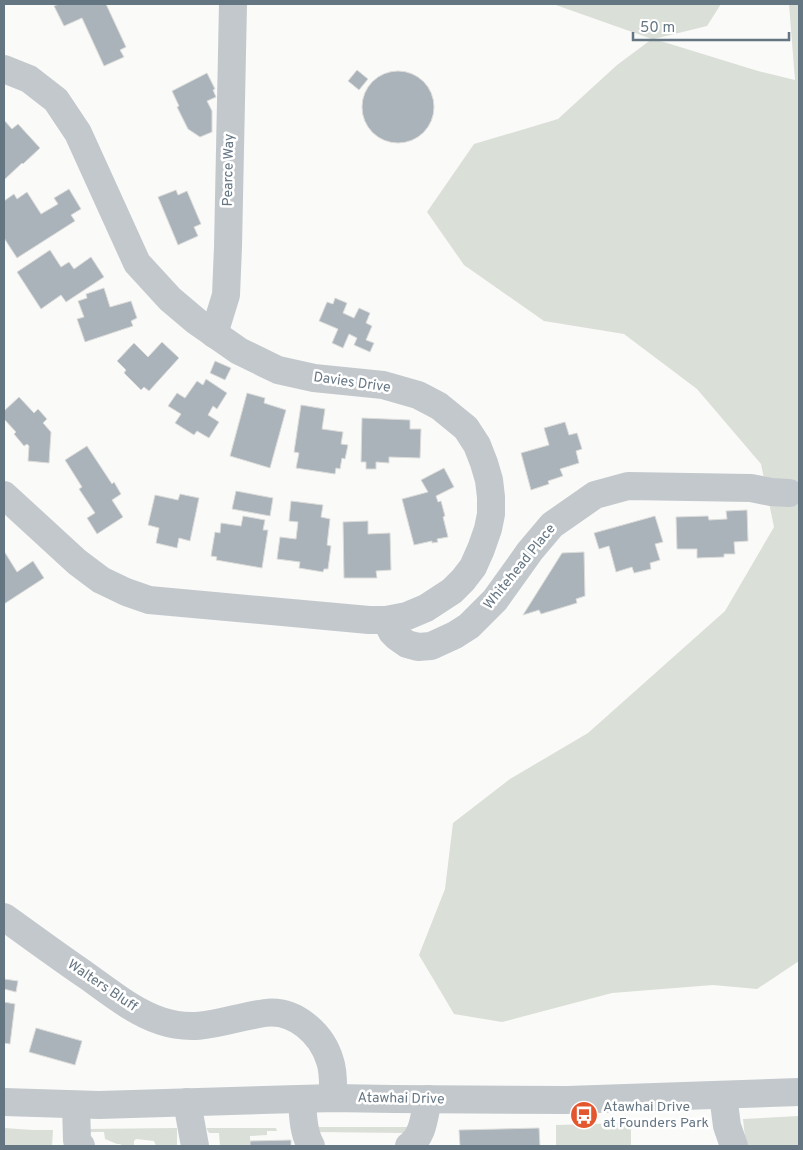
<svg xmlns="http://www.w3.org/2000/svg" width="803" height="1150" font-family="Overpass,sans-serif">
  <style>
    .green { fill: #dadfd7 }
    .building { fill: #aab3b9; stroke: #dcdcda }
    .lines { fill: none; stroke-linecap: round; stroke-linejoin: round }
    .minor { stroke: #c3c8cc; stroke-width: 28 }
    .labels { text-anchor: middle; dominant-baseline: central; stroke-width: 5; stroke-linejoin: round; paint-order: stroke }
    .street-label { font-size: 14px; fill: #657683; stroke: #fff }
    .poi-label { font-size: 14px; fill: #657683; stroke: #fff; text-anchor: start }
  </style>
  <rect width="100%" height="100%" fill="#fafaf8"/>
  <g class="green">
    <path d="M553,4H721L707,26L654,39L758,71L795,80L789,4H799V961L757,989L713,985L612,993L502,1022L454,1014L419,955L445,889L453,823L510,779L588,733L725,611L774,527L761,464L697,389L624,334L544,321L464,265L427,212L474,144L558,119L617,65L652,39Z"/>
    <path d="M799,1116V1146H746L743,1119Z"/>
    <path d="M631,1123V1146H556V1125Z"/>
    <path d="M312,1127H415L404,1133L317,1132Z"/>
    <path d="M4,1128L33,1130H53L52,1146H4Z"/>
    <path d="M177,1128V1146H156L154,1141L136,1139L134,1141V1146H123L120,1144H117L105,1139L104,1132H89L86,1129Z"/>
    <path d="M206,1128H276L277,1131H267V1135L250,1136V1146H220L219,1133H209Z"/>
  </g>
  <g class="building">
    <path d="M59,4H106L126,47L120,50L124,57L104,66L82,18L64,26L54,6Z"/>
    <path d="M357,70L368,79L359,90L348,81Z"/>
    <circle cx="398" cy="107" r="36"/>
    <path d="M207,73L215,89L213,90L216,97L207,101L212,111V132L200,137L188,129L177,107L179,106L172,91Z"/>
    <path d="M4,120L12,129L18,124L40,148L23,164L22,163L4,180Z"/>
    <path d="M69,189L81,209L71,215L75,221L17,258L4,238V201L14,194L17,199L27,192L41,214L58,204L54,198Z"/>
    <path d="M176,190L178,195L187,191L201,224L194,227L198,236L178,245L158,197Z"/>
    <path d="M50,250L61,267L69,262L74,269L91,257L104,277L66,302L61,295L41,309L17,272Z"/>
    <path d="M104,288L110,307L131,301L137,318L131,321L133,326L85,342L77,319L84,317L78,301L87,298L86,294Z"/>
    <path d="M335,298L347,303L343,313L354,318L359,308L370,313L366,323L372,326L366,340L374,343L370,352L354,345L357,338L349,334L343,348L332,343L338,329L319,321L327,302L333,304Z"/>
    <path d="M162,342L179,358L149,391L144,387L141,390L124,373L126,370L117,361L134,343L148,357Z"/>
    <path d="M215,361L231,368L225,380L210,373Z"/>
    <path d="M206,379L227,393L217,409L213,406L208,415L219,422L209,438L197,431L194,435L175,423L181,414L168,406L177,393L185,398L197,381L203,385Z"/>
    <path d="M247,393L265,398L264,403L286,410L270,468L230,456Z"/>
    <path d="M19,397L34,413L38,409L47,419L43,423L51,432L49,463L28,461L29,446L27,444L24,446L14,434L16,432L4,419V411Z"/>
    <path d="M301,405L325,409L322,429L343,432L341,444L348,445L345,459L342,458L340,469L336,468L335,474L296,468L299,453L294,452Z"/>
    <path d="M362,418L410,420V429H421L420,458L389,457V463L376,462V469H366V462H361Z"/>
    <path d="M565,422L569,435L577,433L582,449L576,451L579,463L560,469L563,476L548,481L549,484L531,490L521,453L549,445L544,428Z"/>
    <path d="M87,446L112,484L114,482L121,494L112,500L123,517L97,534L87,518L95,513L79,489L82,487L65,460Z"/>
    <path d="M444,468L454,487L436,496L438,502L441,501L445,516L443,517L448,537L437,539L438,542L432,543V541L414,545L402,499L428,492L421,480Z"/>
    <path d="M236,491L273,498L270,516L232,509Z"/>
    <path d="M180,494L199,498L190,541L179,538L177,548L156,543L159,528L148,525L155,495L178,500Z"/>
    <path d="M291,501L323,505L321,517L330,519L327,545L331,546L328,569H324L323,572L299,568L300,562L277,559L280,537L296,539L298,522L289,521Z"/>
    <path d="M747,510L748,541L734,542L735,554H724V557L697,558V549H677L676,517L708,516L709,520L727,519L726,511Z"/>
    <path d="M243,516L265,520L263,530H268L262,568L216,560L217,557L211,556L215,532L220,533L221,523L241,526Z"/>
    <path d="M655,516L663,542L655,544L660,560L650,563L651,569L634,573L632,567L616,572L609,546L599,549L594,533Z"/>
    <path d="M368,521V534L390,533L391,570L376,571L377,578H344L343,522Z"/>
    <path d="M4,551L17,572L33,561L44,578L4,604Z"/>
    <path d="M584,552L585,596L576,599L577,603L541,614L539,610L523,615L562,553Z"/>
    <path d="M4,979L18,981L16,992L4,989Z"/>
    <path d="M4,1002L15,1004L10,1044L4,1043Z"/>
    <path d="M36,1028L82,1041L75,1065L29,1052Z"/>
    <path d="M539,1128L540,1146H460L459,1130Z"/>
    <path d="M291,1140V1146H250V1141Z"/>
  </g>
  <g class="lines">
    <g class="minor">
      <path d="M4,69L29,79L56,100L78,133L137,263L170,299L196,321L239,351L278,370L314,378L383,385L418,395L439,406L466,428L477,445L484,463L489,480L491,497V514L488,529L481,549L473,567L463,580L452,591L426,608L407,616L386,620H369L149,600L126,592L101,580L77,562L4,495"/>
      <path d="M214,334L226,295L228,247L233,4"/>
      <path d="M386,620L392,632L397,637L407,644L418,647L431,646L455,635L469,626L495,600L530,551L552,525L595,495L628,486L751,488L771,492L789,493"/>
      <path d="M4,917C32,937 59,957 87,976C111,993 134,1012 161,1021C200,1034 228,1018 265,1013C295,1009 322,1034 330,1061C334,1072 333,1086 333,1098"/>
      <path d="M723,1095L727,1126L734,1146"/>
      <path d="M302,1099C303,1115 303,1132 311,1146"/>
      <path d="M4,1102L99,1105L333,1098L394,1099L567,1100L799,1092"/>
      <path d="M187,1102L195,1146"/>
      <path d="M76,1105L77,1140L78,1144L81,1146"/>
      <path d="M409,1146C424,1135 424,1116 428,1099"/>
    </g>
  </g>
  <defs>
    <g id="bus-disc" transform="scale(1.4375)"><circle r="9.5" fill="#e4572e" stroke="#fff"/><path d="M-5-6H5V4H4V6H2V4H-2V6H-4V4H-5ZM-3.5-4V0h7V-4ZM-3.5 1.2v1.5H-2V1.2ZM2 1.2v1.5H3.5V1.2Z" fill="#fff"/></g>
  </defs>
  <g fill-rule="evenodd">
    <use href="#bus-disc" x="584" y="1115"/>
  </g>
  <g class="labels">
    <g class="street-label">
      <text transform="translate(229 170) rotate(-89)">Pearce Way</text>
      <text transform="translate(352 383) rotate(8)">Davies Drive</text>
      <text transform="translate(520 567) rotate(-51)">Whitehead Place</text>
      <text transform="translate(102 986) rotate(34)">Walters Bluff</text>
      <text transform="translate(401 1099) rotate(1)">Atawhai Drive</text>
    </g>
    <g class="poi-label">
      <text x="603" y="1107">Atawhai Drive<tspan x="603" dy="16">at Founders Park</tspan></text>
    </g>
  </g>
  <rect width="803" height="1150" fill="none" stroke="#657683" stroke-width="10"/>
  <path d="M633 32v8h156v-8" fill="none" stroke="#657683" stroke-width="2.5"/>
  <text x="640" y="32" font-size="15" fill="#657683" stroke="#ffffff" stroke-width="4" paint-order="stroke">50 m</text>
</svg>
